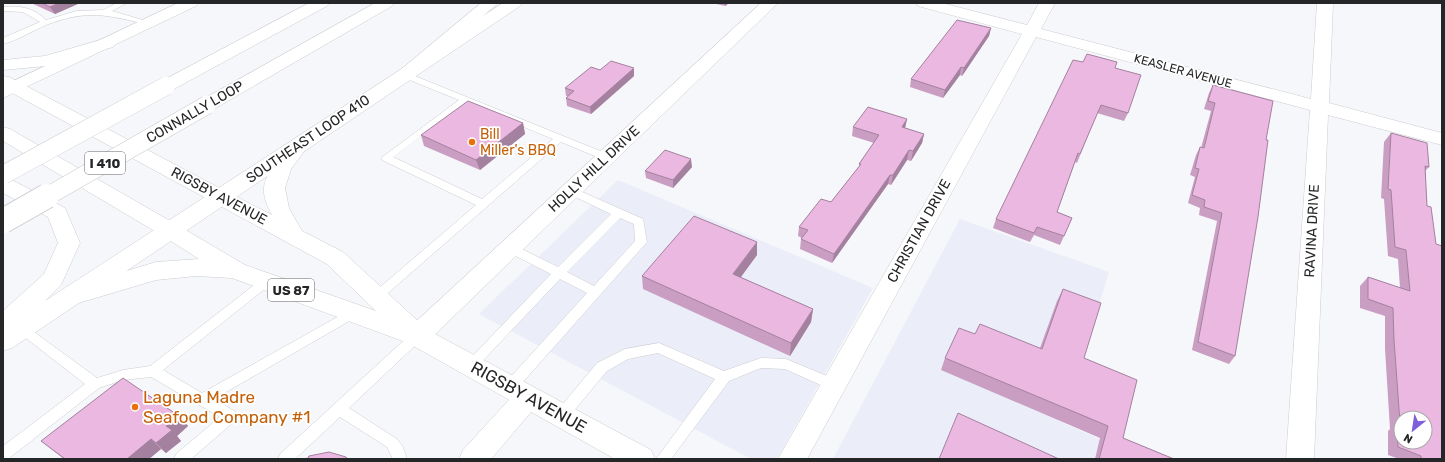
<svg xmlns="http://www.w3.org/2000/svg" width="1445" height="462" font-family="Rubik,sans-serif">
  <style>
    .built { fill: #ebedf8 }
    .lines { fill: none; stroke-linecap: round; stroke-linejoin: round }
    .service-casing { stroke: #cccdd0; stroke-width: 1 }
    .minor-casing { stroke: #cccdd0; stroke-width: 1 }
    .secondary-casing { stroke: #cccdd0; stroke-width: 1 }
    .primary-casing { stroke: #cccdd0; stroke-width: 1 }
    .trunk-casing { stroke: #cccdd0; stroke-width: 1 }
    .motorway-casing { stroke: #cccdd0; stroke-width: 1 }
    .service { fill: #fff; fill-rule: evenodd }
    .minor { fill: #fff; fill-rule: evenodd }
    .secondary { fill: #fff; fill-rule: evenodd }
    .primary { fill: #fff; fill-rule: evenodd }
    .trunk { fill: #fff; fill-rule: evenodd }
    .motorway { fill: #fff; fill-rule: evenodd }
    .motorway-bridge-far1-casing { stroke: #cccdd0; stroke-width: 19; stroke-linecap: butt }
    .motorway-bridge-casing { stroke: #cccdd0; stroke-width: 26; stroke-linecap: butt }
    .motorway-bridge-far1 { stroke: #fff; stroke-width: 18 }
    .motorway-bridge { stroke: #fff; stroke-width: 24 }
    .wall { fill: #c99ec2 }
    .shaded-wall { fill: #a4819e }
    .building { fill: #eab8e1; stroke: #a4819e; fill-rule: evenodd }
    .food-dot { fill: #e8710a; stroke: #fff; stroke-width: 1.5 }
    .labels { text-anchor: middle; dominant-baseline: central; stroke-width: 3.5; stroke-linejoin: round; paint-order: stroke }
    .far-street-label { font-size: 12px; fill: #252627; stroke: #fff }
    .shield { fill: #fff; stroke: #666768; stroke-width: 1 }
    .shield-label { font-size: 13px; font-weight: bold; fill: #252627 }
    .street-label { font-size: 14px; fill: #252627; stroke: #fff }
    .food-label { font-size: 14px; fill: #c56008; stroke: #fff; text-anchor: start }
    .near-food-label { font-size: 17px; fill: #c56008; stroke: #fff; text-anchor: start }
    .near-street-label { font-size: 17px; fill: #252627; stroke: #fff }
  </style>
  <rect width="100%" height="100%" fill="#f6f7fa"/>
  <g class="built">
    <path d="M618,180L873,288L777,459H751L479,314Z"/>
    <path d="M960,219L1109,272L1063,423L1145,459H833Z"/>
  </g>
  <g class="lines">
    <g class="service-casing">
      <g id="service">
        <path d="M117,3H127L112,11L153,23L149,25C107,15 88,9 46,25C32,31 18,40 3,44V38L40,22L23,12L3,11V7C20,5 34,8 46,20L77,11L103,10Z"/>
        <path d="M405,72L610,155L611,157L606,160L602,159L561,142L380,300H372L370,297L372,294L476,205L382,160L381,158L459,100L402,77L401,75ZM466,103L553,139L482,199L393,157Z"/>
        <path d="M571,187L643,219L647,242L515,391L510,393L505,391L503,387L505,383L587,293L560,279L475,369L470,370L465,369L464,365L551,274L506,251L504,248L506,245H514L558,267L611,214L567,193L566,191L567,189ZM620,218L634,224L635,241L594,286L567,272Z"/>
        <path d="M267,277L271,278L273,281L271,284L163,370L202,393L350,310L354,308L358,310L360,313L358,316L214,399L236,412L238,416L236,420L191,459H174L176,454L220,417L151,377L123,380L99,388L8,459H3V446L85,384L18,332L16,329L18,326L22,324L26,326L97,378L123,370L150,366L263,278Z"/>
        <path d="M417,331L421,332L423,336L421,340L349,408L397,439L403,447L407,459H393L387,447L340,417L295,459H278L280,454L413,332Z"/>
        <path d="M659,343L724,371L761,358L786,359L839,381L841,385L839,389L834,391L785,369L761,368L729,381L671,459H656L715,379L658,353L628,359L607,371L567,419L562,421L557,419L555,415L557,411L597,363L625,349Z"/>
      </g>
    </g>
    <g class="minor-casing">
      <g id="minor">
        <path d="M761,3H778L426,343L417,346L408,343L405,336L408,329Z"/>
        <path d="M916,3H942L1027,25L1039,3H1055L1041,29L1311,99L1317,3H1333L1329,103L1442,133V145L1328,115L1314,459H1286L1310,110L1036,37L807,459H778L1022,34L918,6Z"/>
        <path d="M528,386L537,389L541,397L537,405L491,459H459L463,450L519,389Z"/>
      </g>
    </g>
    <g class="secondary-casing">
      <g id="secondary">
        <path d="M178,3H198L196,6L3,98V86Z"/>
        <path d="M503,3H522L520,6L12,348L3,351V311L44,274L58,243L48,217L3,193V177L10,179L65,208L80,243L61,285L45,301Z"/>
      </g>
    </g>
    <g class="primary-casing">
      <path id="primary" d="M301,136L308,138L311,142L291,169L285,188L289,208L302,231L343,252L419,322L422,327L651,450L655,459H615L408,343L232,278L196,276L156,280L75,304L67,301L63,295L67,289L156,262L199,259L163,236L160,231L163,226L171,223L179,226L245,265L376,311L327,264L213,202L209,197L213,192L220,190L227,192L272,215C268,207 263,197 264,188C265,173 287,140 301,136Z"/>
    </g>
    <g class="trunk-casing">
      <g id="trunk">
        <path d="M107,38L113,39L115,43L113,47L46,66L3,70V60L45,56Z"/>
        <path d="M3,76L9,77L227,192L231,197L227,202L220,204L213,202L3,88Z"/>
        <path d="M3,127L10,129L179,226L182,231L179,236L171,239L163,236L3,141Z"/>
      </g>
    </g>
    <g class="motorway-casing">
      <g id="motorway">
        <path d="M309,3H329L327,6L172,90L166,91L160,90L157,86L160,82Z"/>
        <path d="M375,3H394L392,6L214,109L207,111L200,109L198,105L200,101Z"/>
        <path d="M481,3H498L411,79L405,80L399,79L396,75L399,71Z"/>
      </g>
    </g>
    <use href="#service" class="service"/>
    <use href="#minor" class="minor"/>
    <use href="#secondary" class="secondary"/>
    <use href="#primary" class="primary"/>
    <use href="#trunk" class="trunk"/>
    <use href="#motorway" class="motorway"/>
    <g class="motorway-bridge-far1-casing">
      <g id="motorway-bridge-far1">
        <path d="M3,175L166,86"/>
        <path d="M46,197L207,105"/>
      </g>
    </g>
    <g class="motorway-bridge-casing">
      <path id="motorway-bridge" d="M3,221L47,196"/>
    </g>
    <use href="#motorway-bridge-far1" class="motorway-bridge-far1"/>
    <use href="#motorway-bridge" class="motorway-bridge"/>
  </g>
  <g class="wall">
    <path d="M31,3H80L55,14Z"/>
    <path d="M712,3H729L725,6Z"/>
    <path d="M991,28L989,36L962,76L960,75L943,98L910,87L911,79Z"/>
    <path d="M1115,68L1128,113L1124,121L1097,113L1077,163L1075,162L1057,212L1072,218L1060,245L1034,235L1030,242L993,228L996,219Z"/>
    <path d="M600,70L634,76L591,114L567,106L566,98L568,96H566L565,88Z"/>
    <path d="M1213,85L1266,140L1235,356L1229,364L1192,350L1217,221L1199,215L1200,208L1188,203L1195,177L1190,175L1196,155L1200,147L1201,148L1211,111L1204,109L1209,93Z"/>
    <path d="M907,119L905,128L924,134L922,143L911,161L907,160L891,185L888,184L832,263L800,249L801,239L802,238L798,236L799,227L831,202L859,167V164L874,143L852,136L853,127Z"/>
    <path d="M523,123L525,134L480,170L424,146L421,135Z"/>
    <path d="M1391,133L1429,167L1425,171L1442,459H1399L1388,455V431L1390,429L1385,349V316L1360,308V286L1368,277L1400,288L1398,259L1388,256L1384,199L1381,198L1384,142Z"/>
    <path d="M692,167L673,188L646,178L645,171Z"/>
    <path d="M757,255L740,277L813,309L811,322L790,356L643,289L642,276Z"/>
    <path d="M1063,289L1084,358L1123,438L1174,459H1095L1100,438L941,370L945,358L975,334L1040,348L1057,301Z"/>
    <path d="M179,416L188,426L177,436L181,441L166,453L161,449L149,459H64L41,441Z"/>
  </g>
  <g class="shaded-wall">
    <path d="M59,3H80L55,14L50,7Z"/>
    <path d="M725,3H729L725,6Z"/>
    <path d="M991,28L989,36L962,76L964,68Z"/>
    <path d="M961,67L960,75L943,98L945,90Z"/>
    <path d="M634,68V76L591,114L590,107Z"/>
    <path d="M907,119L905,128L902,127Z"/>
    <path d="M523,123L525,134L480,170L476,160Z"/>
    <path d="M924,134L922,143L911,161L913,151Z"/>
    <path d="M909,150L907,160L891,185L893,175Z"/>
    <path d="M691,159L692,167L673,188V180Z"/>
    <path d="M890,175L888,184L832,263L834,254Z"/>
    <path d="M757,242V255L733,288V274Z"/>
    <path d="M813,309L811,322L790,356L791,343Z"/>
    <path d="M179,416L188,426L177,436L181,441L166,453L156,443L166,426Z"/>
    <path d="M151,439L161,449L149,459H127Z"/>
  </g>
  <g class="building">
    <path d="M42,3H59L50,7Z"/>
    <path d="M957,20L991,28L964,68L961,67L945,90L911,79Z"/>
    <path d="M1087,54L1117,62L1115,68L1141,75L1128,113L1101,105L1080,154L1078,153L1057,212L1072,218L1064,236L1037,227L1034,233L996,219L1073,60L1083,62Z"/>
    <path d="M611,61L634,68L590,107L566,98L574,91L565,88L591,67L600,70Z"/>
    <path d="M1213,85L1273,101L1266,140H1268L1258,217L1235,356L1198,342L1222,213L1204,207L1205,200L1192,195L1199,169L1195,168L1200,147L1204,148L1215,103L1208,101Z"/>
    <path d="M468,101L523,123L476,160L421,135Z"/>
    <path d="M868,107L907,119L902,127L924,134L913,151L909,150L893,175H890L834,254L801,239L808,230L799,227L821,199L831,202L861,164H859L879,135L853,127Z"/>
    <path d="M1391,133L1427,143L1429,167L1425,166L1427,206L1431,207L1436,244L1442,246V459H1421V456L1398,447L1397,422L1400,423L1394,340L1393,308L1368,299V277L1410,291L1406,250L1395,247L1391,190L1388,189ZM1401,418H1425V442H1401Z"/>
    <path d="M665,150L691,159L673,180L645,171Z"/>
    <path d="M694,216L757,242L733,274L813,309L791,343L642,276Z"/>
    <path d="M1063,289L1101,303L1084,358L1137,380L1123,438L1174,459H1099L1108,426L945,358L959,328L975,334L980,324L1042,349Z"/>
    <path d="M123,378L179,416L166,426L172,430L156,443L151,439L127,459H65L41,441Z"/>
    <path d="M958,413L1059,459H939Z"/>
    <path d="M329,452L346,457L348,459H307L309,456Z"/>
  </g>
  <g class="food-dot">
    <circle cx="472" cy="142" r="4"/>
    <circle cx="135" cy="407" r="4"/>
  </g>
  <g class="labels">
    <g class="far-street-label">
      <text transform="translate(1183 71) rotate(15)">KEASLER AVENUE</text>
    </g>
    <g class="shield">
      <rect x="85" y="152" width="40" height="22" rx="3"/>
      <rect x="268" y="279" width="46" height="22" rx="3"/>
    </g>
    <g class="shield-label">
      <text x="105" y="163">I 410</text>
      <text x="291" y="290">US 87</text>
    </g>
    <g class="street-label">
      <text transform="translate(195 112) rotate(-30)">CONNALLY LOOP</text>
      <text transform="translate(308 139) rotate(-34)">SOUTHEAST LOOP 410</text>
      <text transform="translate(594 169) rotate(-43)">HOLLY HILL DRIVE</text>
      <text transform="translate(219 196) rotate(28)">RIGSBY AVENUE</text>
      <text transform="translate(919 231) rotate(-61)">CHRISTIAN DRIVE</text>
      <text transform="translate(1312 231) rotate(-87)">RAVINA DRIVE</text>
    </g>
    <g class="food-label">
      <text x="480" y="134">Bill<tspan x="480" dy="16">Miller's BBQ</tspan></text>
    </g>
    <g class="near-food-label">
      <text x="143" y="397">Laguna Madre<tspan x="143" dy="20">Seafood Company #1</tspan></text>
    </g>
    <g class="near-street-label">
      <text transform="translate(529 397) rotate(29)">RIGSBY AVENUE</text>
    </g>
  </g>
  <rect width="1445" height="462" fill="none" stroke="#252627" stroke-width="8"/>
  <g transform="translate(1413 430) rotate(210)"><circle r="19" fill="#ffffff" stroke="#a8a8a9"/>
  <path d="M0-3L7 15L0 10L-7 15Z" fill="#7f60db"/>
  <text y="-6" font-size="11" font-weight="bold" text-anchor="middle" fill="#252627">N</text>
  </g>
</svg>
